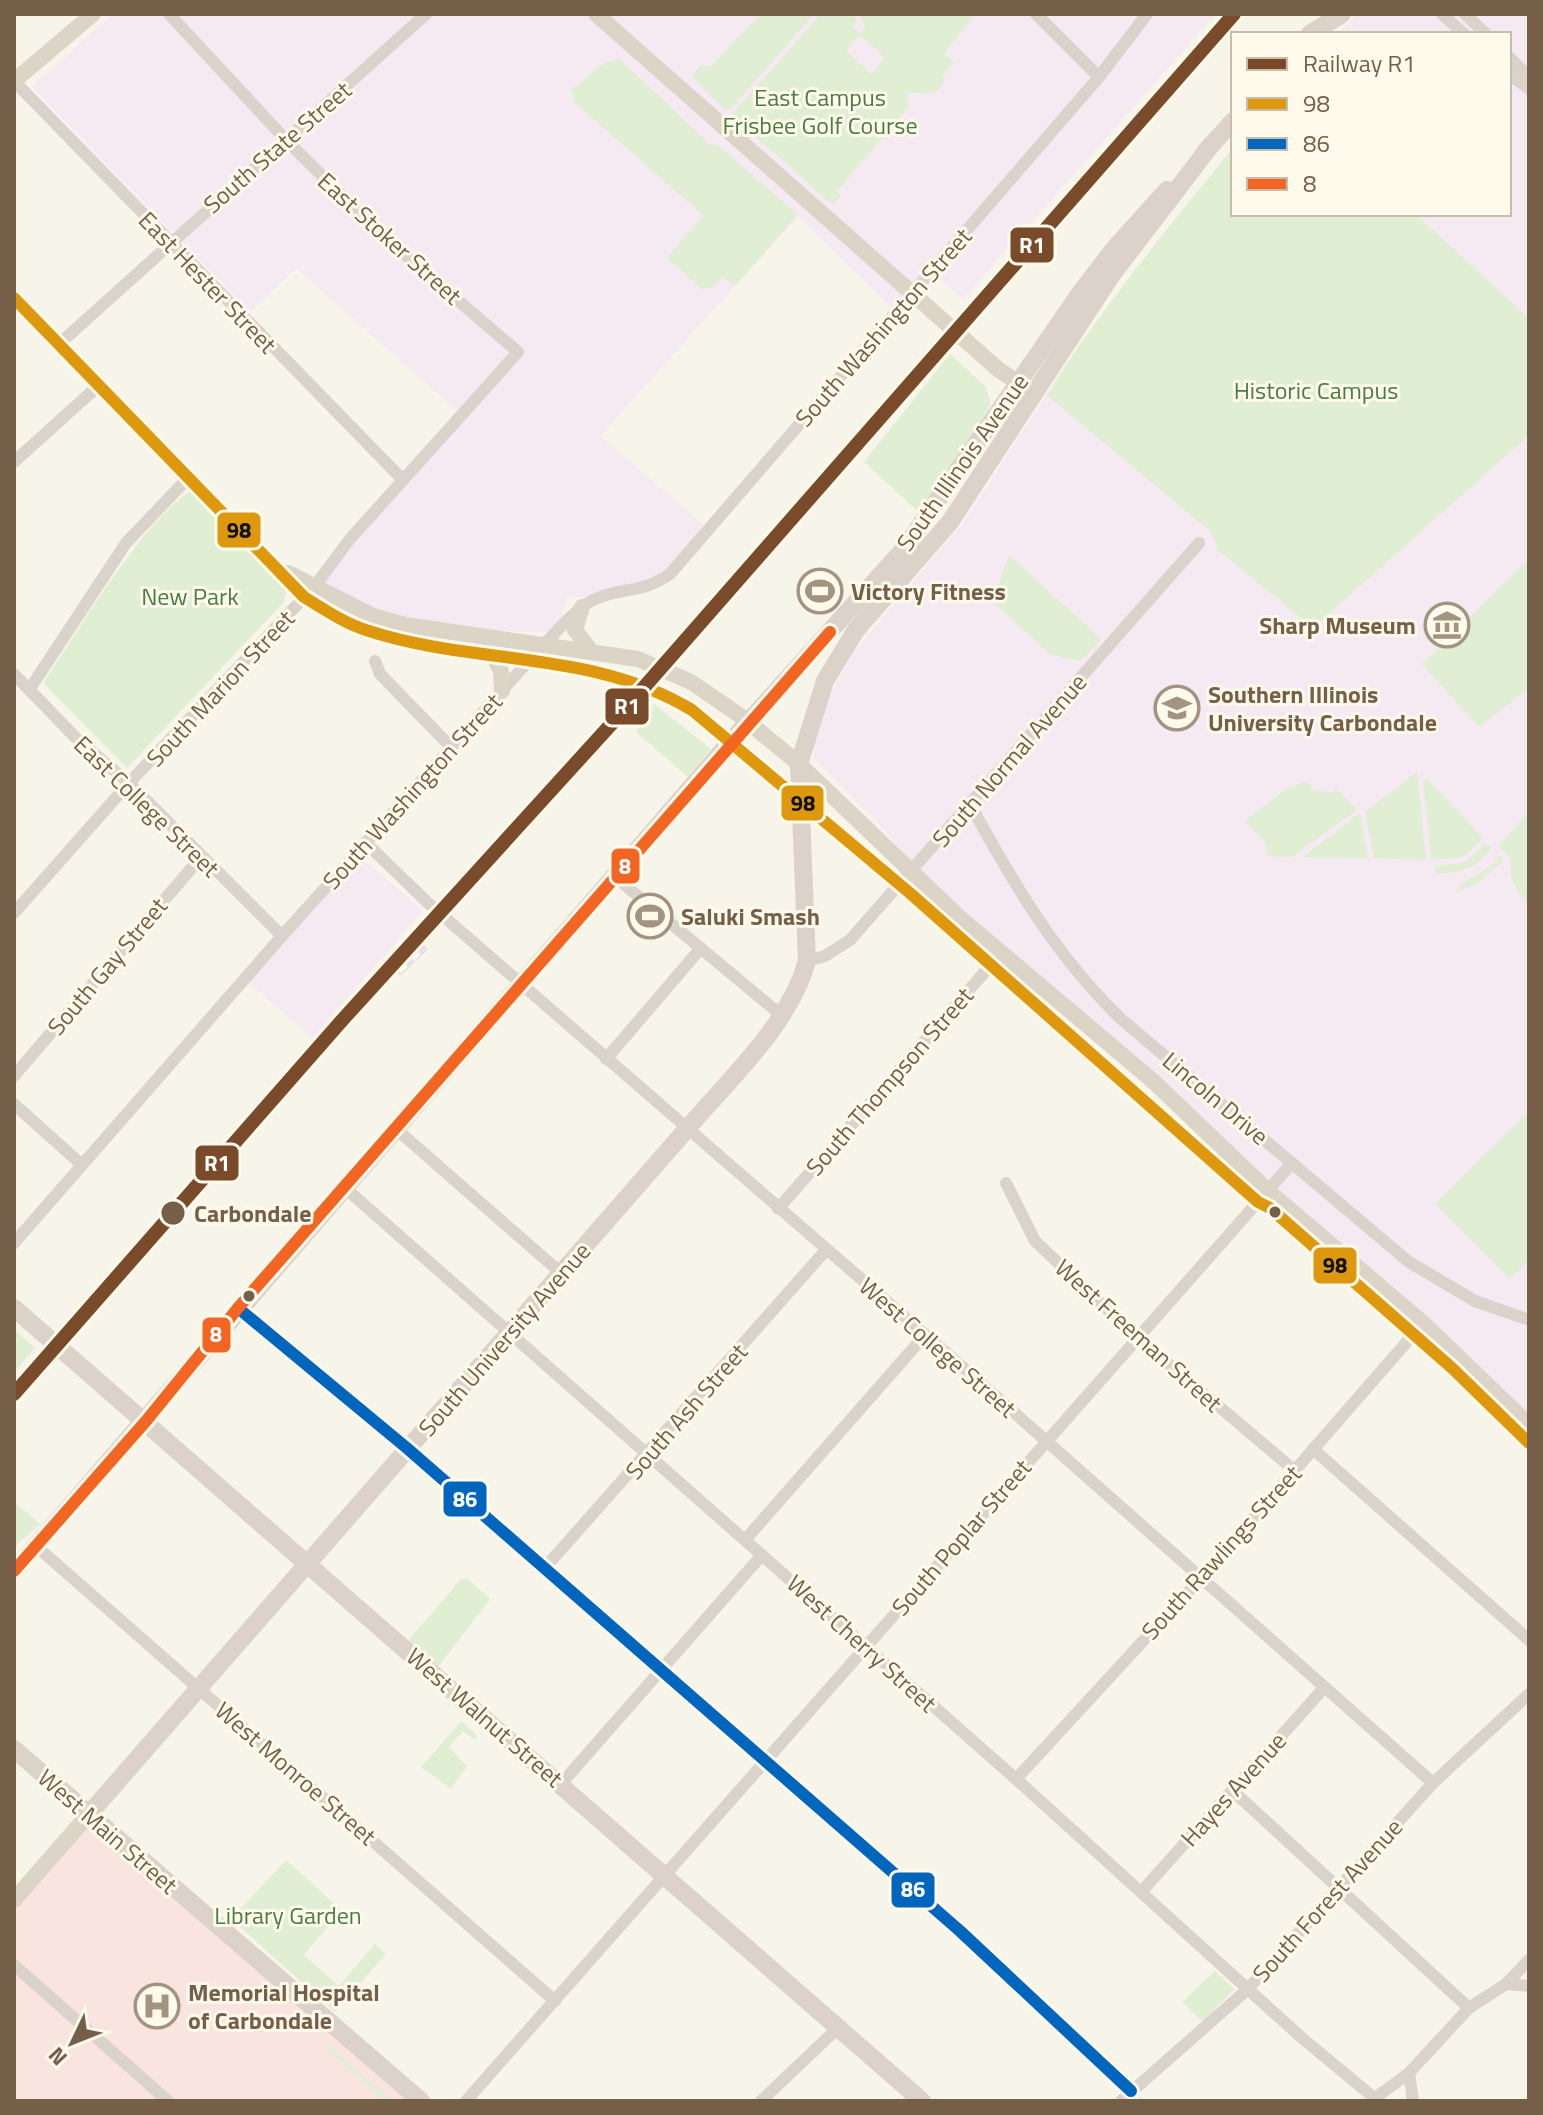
<svg xmlns="http://www.w3.org/2000/svg" width="1543" height="2115" font-family="'Titillium Web',sans-serif">
  <style>
    .education { fill: #f5e9f2 }
    .medical { fill: #f9e4df }
    .green { fill: #e0efd3; fill-rule: evenodd }
    .lines { fill: none; stroke-linecap: round; stroke-linejoin: round }
    .minor { stroke: #dad3cc; stroke-width: 12 }
    .major { stroke: #dbd4c7; stroke-width: 16 }
    .highway { stroke: #dcd2ca; stroke-width: 18 }
    .rail-casing { stroke: #e5e2e5; stroke-width: 6 }
    .rail { stroke: #fffaeb; stroke-width: 3; stroke-dasharray: 9; stroke-linecap: butt }
    .bus-1-casing { stroke: #fffaeb; stroke-width: 18 }
    .bus-2-casing { stroke: #fffaeb; stroke-width: 18 }
    .bus-3-casing { stroke: #fffaeb; stroke-width: 18 }
    .bus-1 { stroke: #dd980e; stroke-width: 12 }
    .bus-2 { stroke: #0065bd; stroke-width: 12 }
    .bus-3 { stroke: #f26522; stroke-width: 12 }
    .rail-1-casing { stroke: #fffaeb; stroke-width: 20 }
    .rail-1 { stroke: #7a4b2a; stroke-width: 14 }
    .bus-dot { fill: #765f48; stroke: #fffaeb; stroke-width: 3 }
    .labels { text-anchor: middle; dominant-baseline: central; stroke-width: 6; stroke-linejoin: round; paint-order: stroke }
    .park-label { font-size: 24px; fill: #4a7d40; stroke: #fffaeb }
    .street-label { font-size: 24px; fill: #765f48; stroke: #fffaeb }
    .poi-label { font-size: 24px; font-weight: bold; fill: #765f48; stroke: #fffaeb; text-anchor: start }
    .stop-label { font-size: 24px; font-weight: bold; fill: #765f48; stroke: #fffaeb; text-anchor: start }
    .line-badge { stroke: #fffaeb; stroke-width: 3 }
    .badge-label { font-size: 22px; text-anchor: middle; font-weight: bold; fill: #fff }
    .pale-badge-label { font-size: 22px; text-anchor: middle; font-weight: bold; fill: #111 }
  </style>
  <rect width="100%" height="100%" fill="#f7f4ea"/>
  <g class="education">
    <path d="M113,14H1216L963,299L939,278L903,320L798,216L600,436L708,529L670,574L599,597H567L557,632L438,630L314,587L462,415L296,268L250,312L32,87Z"/>
    <path d="M1357,14H1529V1415L934,889L878,823L814,759L815,738L830,695L854,652L964,522L1073,354L1157,241L1233,148V214H1509V34H1339Z"/>
    <path d="M360,857L423,910L313,1038L249,983Z"/>
  </g>
  <path class="medical" d="M90,1822L409,2101H14V1912Z"/>
  <g class="green">
    <path d="M760,14H814L731,109L725,110L692,76L700,65L710,67Z"/>
    <path d="M821,14H851L857,20L853,27L860,34L866,27L856,14H976L944,53L954,63L942,76L945,81L936,92L907,93L909,107L837,191L841,196L833,205L731,115ZM860,35L885,57L871,74L846,51Z"/>
    <path d="M619,58L709,144L719,146L798,215L735,286L723,277L714,287L702,289L667,258L703,215L572,100L575,97L570,91L601,65Z"/>
    <path d="M1233,148V214H1415L1529,318V435L1313,628L1218,550L1211,532L1047,395C1102,307 1168,228 1233,148Z"/>
    <path d="M950,354L985,386L991,403L952,473L921,514L864,462Z"/>
    <path d="M191,491L286,590L284,602L127,768L43,683C77,633 143,520 191,491Z"/>
    <path d="M1009,555L1101,639L1080,661L1050,654L993,602Z"/>
    <path d="M1529,559V688L1479,727L1422,664Z"/>
    <path d="M654,704L711,749L688,777L636,732Z"/>
    <path d="M1417,772L1426,860L1374,858L1365,812Z"/>
    <path d="M1426,778L1483,838L1464,857L1432,860L1423,781Z"/>
    <path d="M1304,782L1311,784L1312,790L1334,793L1335,787L1357,810L1292,857L1267,856L1266,844L1245,821L1286,789Z"/>
    <path d="M1529,812V905C1515,890 1509,878 1510,857L1498,846Z"/>
    <path d="M1360,813L1368,858L1305,857L1304,856Z"/>
    <path d="M1485,844L1491,847C1480,868 1458,874 1435,873V866L1464,863Z"/>
    <path d="M1500,855L1503,861L1477,884L1455,892C1463,878 1488,873 1500,855Z"/>
    <path d="M1529,1111V1260L1510,1279L1435,1204Z"/>
    <path d="M14,1329L35,1348L14,1372Z"/>
    <path d="M14,1502L40,1524L14,1547Z"/>
    <path d="M461,1579H468L490,1599L438,1667L408,1641Z"/>
    <path d="M461,1721L478,1736L475,1740L463,1731L449,1747L467,1766L451,1789L421,1767Z"/>
    <path d="M286,1860L347,1915L341,1923L335,1918L304,1955L339,1986L375,1944L386,1954L335,2012L231,1919Z"/>
    <path d="M1215,1971L1234,1989L1203,2022L1182,2002Z"/>
    <path d="M327,2044L392,2101H385L324,2047Z"/>
  </g>
  <g class="lines">
    <g class="minor">
      <path d="M1036,14L1099,77"/>
      <path d="M1442,14L1464,34"/>
      <path d="M1465,14L1486,34"/>
      <path d="M1509,57L1529,77"/>
      <path d="M1509,74L1529,89"/>
      <path d="M14,81L403,480"/>
      <path d="M58,345L426,14"/>
      <path d="M14,462L98,386"/>
      <path d="M375,661L380,674L451,747"/>
      <path d="M14,674L76,738L129,783L282,936"/>
      <path d="M29,690L126,543L189,477"/>
      <path d="M970,804C1013,883 1056,956 1121,1019L1409,1262L1475,1301L1529,1320"/>
      <path d="M366,843L427,902L974,1377L1433,1783"/>
      <path d="M614,876L781,1015"/>
      <path d="M14,913L129,783L314,587L350,539L518,352L381,234L286,140L169,14"/>
      <path d="M807,961L825,956L850,940L1199,543"/>
      <path d="M606,1059L701,948"/>
      <path d="M14,1076L201,857"/>
      <path d="M14,1104L82,1165"/>
      <path d="M395,1128L561,1273"/>
      <path d="M1006,1183L1035,1241L1138,1338L1294,1470"/>
      <path d="M344,1187L1016,1779L1302,2038L1378,2101"/>
      <path d="M778,1209L996,959"/>
      <path d="M14,1243L282,936L544,644C560,629 577,606 598,598C627,586 638,595 670,574L1099,77L1147,14"/>
      <path d="M238,1308L408,1449L960,1931L1131,2091"/>
      <path d="M1313,1449L1529,1640"/>
      <path d="M745,1540L925,1335"/>
      <path d="M36,1546L555,2001"/>
      <path d="M543,1570L826,1250"/>
      <path d="M1016,1779L1202,1577L1419,1328"/>
      <path d="M561,1784L762,1555"/>
      <path d="M1233,1791L1469,2008"/>
      <path d="M1142,1891L1324,1688"/>
      <path d="M14,1965L168,2101"/>
      <path d="M1506,1984L1529,1986"/>
      <path d="M1409,2073L1413,2101"/>
      <path d="M466,2101L1292,1163"/>
      <path d="M761,2101L838,2028"/>
      <path d="M1121,2101L1248,1989L1433,1783L1529,1694"/>
      <path d="M1371,2101L1409,2073L1469,2008L1506,1984L1529,1960"/>
    </g>
    <g class="major">
      <path d="M596,14L999,370L1030,390"/>
      <path d="M14,81L93,14"/>
      <path d="M14,298L304,597C325,610 346,624 369,631C477,666 591,649 692,710L911,894L1258,1202L1270,1208L1452,1368L1529,1443"/>
      <path d="M288,573L373,616L405,625L638,659L691,682L742,717L799,764L959,917L1153,1081L1268,1191L1423,1323L1529,1425"/>
      <path d="M582,607L575,630L591,651"/>
      <path d="M493,655L501,671L502,691"/>
      <path d="M14,1900L89,1814"/>
    </g>
    <g class="highway">
      <path d="M1310,34L1342,14"/>
      <path d="M1205,152L1233,121"/>
      <path d="M14,1308L922,2101"/>
      <path d="M14,1571L731,741L904,549L1078,296L1113,250L1167,190"/>
      <path d="M14,1749L421,2101"/>
      <path d="M89,1814L686,1130C729,1079 789,1026 807,961L799,764L825,681L856,630L950,522L1111,276L1211,145"/>
    </g>
    <g class="rail-casing">
      <g id="rail">
        <path d="M400,972L424,949"/>
        <path d="M14,1394L345,1017L625,709L918,373"/>
      </g>
    </g>
    <use href="#rail" class="rail"/>
    <g class="bus-1-casing">
      <path id="bus-1" d="M14,298L304,597C325,610 346,624 369,631C477,666 591,649 692,710L911,894L1258,1202L1270,1208L1452,1368L1529,1443"/>
    </g>
    <g class="bus-2-casing">
      <path id="bus-2" d="M238,1308L408,1449L960,1931L1131,2091"/>
    </g>
    <g class="bus-3-casing">
      <path id="bus-3" d="M14,1571L146,1421L238,1308L830,632"/>
    </g>
    <use href="#bus-1" class="bus-1"/>
    <use href="#bus-2" class="bus-2"/>
    <use href="#bus-3" class="bus-3"/>
    <g class="rail-1-casing">
      <path id="rail-1" d="M14,1394L345,1017L625,709L1234,14"/>
    </g>
    <use href="#rail-1" class="rail-1"/>
  </g>
  <defs>
    <g id="stadium-ring" transform="scale(2.3)"><circle r="9.5" fill="#fffaeb" stroke="#a39381" stroke-width="1.5"/><path d="M0-5a6.5 5 0 1 0 0 10a6.5 5 0 1 0 0-10ZM-3.5-1.8h7v3.6h-7Z" fill="#a39381"/></g>
    <g id="museum-ring" transform="scale(2.3)"><circle r="9.5" fill="#fffaeb" stroke="#a39381" stroke-width="1.5"/><path d="M0-6L6-3V-2H-6V-3ZM-5-1h2V3h-2ZM-1-1h2V3h-2ZM3-1h2V3H3ZM-6 4H6V6H-6Z" fill="#a39381"/></g>
    <g id="university-ring" transform="scale(2.3)"><circle r="9.5" fill="#fffaeb" stroke="#a39381" stroke-width="1.5"/><path d="M0-5L7-2L0 1L-7-2ZM-4 1L0 2.5L4 1V4Q0 6-4 4Z" fill="#a39381"/></g>
    <g id="hospital-ring" transform="scale(2.3)"><circle r="9.5" fill="#fffaeb" stroke="#a39381" stroke-width="1.5"/><path d="M-5-5h3v3.5h4V-5h3V5h-3V1.5h-4V5h-3Z" fill="#a39381"/></g>
  </defs>
  <g fill-rule="evenodd">
    <use href="#stadium-ring" x="820" y="591"/>
    <use href="#museum-ring" x="1447" y="625"/>
    <use href="#university-ring" x="1177" y="708"/>
    <use href="#stadium-ring" x="650" y="916"/>
    <use href="#hospital-ring" x="157" y="2006"/>
  </g>
  <g class="bus-dot">
    <circle cx="1275" cy="1212" r="7"/>
    <circle cx="173" cy="1213" r="13"/>
    <circle cx="249" cy="1296" r="7"/>
  </g>
  <g class="labels">
    <g class="park-label">
      <text x="820" y="97">East Campus<tspan x="820" dy="28">Frisbee Golf Course</tspan></text>
      <text x="1316" y="390">Historic Campus</text>
      <text x="190" y="596">New Park</text>
      <text x="288" y="1915">Library Garden</text>
    </g>
    <g class="street-label">
      <text transform="translate(277 147) rotate(-41)">South State Street</text>
      <text transform="translate(390 238) rotate(42)">East Stoker Street</text>
      <text transform="translate(208 282) rotate(46)">East Hester Street</text>
      <text transform="translate(883 327) rotate(-49)">South Washington Street</text>
      <text transform="translate(962 462) rotate(-55)">South Illinois Avenue</text>
      <text transform="translate(220 688) rotate(-47)">South Marion Street</text>
      <text transform="translate(1009 760) rotate(-49)">South Normal Avenue</text>
      <text transform="translate(412 791) rotate(-48)">South Washington Street</text>
      <text transform="translate(147 806) rotate(44)">East College Street</text>
      <text transform="translate(107 966) rotate(-50)">South Gay Street</text>
      <text transform="translate(889 1081) rotate(-49)">South Thompson Street</text>
      <text transform="translate(1216 1098) rotate(40)">Lincoln Drive</text>
      <text transform="translate(1139 1335) rotate(42)">West Freeman Street</text>
      <text transform="translate(504 1339) rotate(-49)">South University Avenue</text>
      <text transform="translate(938 1347) rotate(41)">West College Street</text>
      <text transform="translate(686 1411) rotate(-49)">South Ash Street</text>
      <text transform="translate(961 1537) rotate(-49)">South Poplar Street</text>
      <text transform="translate(1221 1552) rotate(-48)">South Rawlings Street</text>
      <text transform="translate(862 1643) rotate(42)">West Cherry Street</text>
      <text transform="translate(485 1717) rotate(41)">West Walnut Street</text>
      <text transform="translate(296 1773) rotate(41)">West Monroe Street</text>
      <text transform="translate(1233 1789) rotate(-48)">Hayes Avenue</text>
      <text transform="translate(108 1831) rotate(41)">West Main Street</text>
      <text transform="translate(1327 1900) rotate(-48)">South Forest Avenue</text>
    </g>
    <g class="poi-label">
      <text x="851" y="591">Victory Fitness</text>
      <text x="1416" y="625" text-anchor="end">Sharp Museum</text>
      <text x="1208" y="694">Southern Illinois<tspan x="1208" dy="28">University Carbondale</tspan></text>
      <text x="681" y="916">Saluki Smash</text>
      <text x="188" y="1992">Memorial Hospital<tspan x="188" dy="28">of Carbondale</tspan></text>
    </g>
    <g class="stop-label">
      <text x="194" y="1213">Carbondale</text>
    </g>
  </g>
  <g class="line-badge">
    <rect x="1009" y="226" width="46" height="38" rx="8" fill="#7a4b2a"/>
    <rect x="216" y="511" width="46" height="38" rx="8" fill="#dd980e"/>
    <rect x="604" y="687" width="46" height="39" rx="8" fill="#7a4b2a"/>
    <rect x="780" y="784" width="45" height="38" rx="8" fill="#dd980e"/>
    <rect x="610" y="847" width="31" height="38" rx="8" fill="#f26522"/>
    <rect x="194" y="1144" width="46" height="38" rx="8" fill="#7a4b2a"/>
    <rect x="1312" y="1246" width="46" height="39" rx="8" fill="#dd980e"/>
    <rect x="201" y="1316" width="31" height="38" rx="8" fill="#f26522"/>
    <rect x="442" y="1480" width="46" height="38" rx="8" fill="#0065bd"/>
    <rect x="890" y="1871" width="46" height="38" rx="8" fill="#0065bd"/>
  </g>
  <g class="badge-label">
    <text x="1032" y="253">R1</text>
    <text x="627" y="714">R1</text>
    <text x="625" y="874">8</text>
    <text x="217" y="1171">R1</text>
    <text x="216" y="1342">8</text>
    <text x="465" y="1507">86</text>
    <text x="913" y="1897">86</text>
  </g>
  <g class="pale-badge-label">
    <text x="239" y="538">98</text>
    <text x="803" y="811">98</text>
    <text x="1335" y="1273">98</text>
  </g>
  <rect width="1543" height="2115" fill="none" stroke="#765f48" stroke-width="32"/>
  <rect x="1231" y="32" width="280" height="184" fill="#fffaeb" stroke="#c8bcaa" stroke-width="2"/>
  <rect x="1247" y="58" width="40" height="12" fill="#7a4b2a" stroke="#c8bcaa" stroke-width="2"/>
  <text x="1303" y="72" font-size="24" fill="#765f48">Railway R1</text>
  <rect x="1247" y="98" width="40" height="12" fill="#dd980e" stroke="#c8bcaa" stroke-width="2"/>
  <text x="1303" y="112" font-size="24" fill="#765f48">98</text>
  <rect x="1247" y="138" width="40" height="12" fill="#0065bd" stroke="#c8bcaa" stroke-width="2"/>
  <text x="1303" y="152" font-size="24" fill="#765f48">86</text>
  <rect x="1247" y="178" width="40" height="12" fill="#f26522" stroke="#c8bcaa" stroke-width="2"/>
  <text x="1303" y="192" font-size="24" fill="#765f48">8</text>
  <g transform="translate(72 2043) rotate(227)" stroke="#fffaeb" stroke-width="6" paint-order="stroke">
  <path d="M0-6L14 30L0 20L-14 30Z" fill="#765f48"/>
  <text y="-12" font-size="22" font-weight="bold" text-anchor="middle" fill="#765f48">N</text>
  </g>
</svg>
